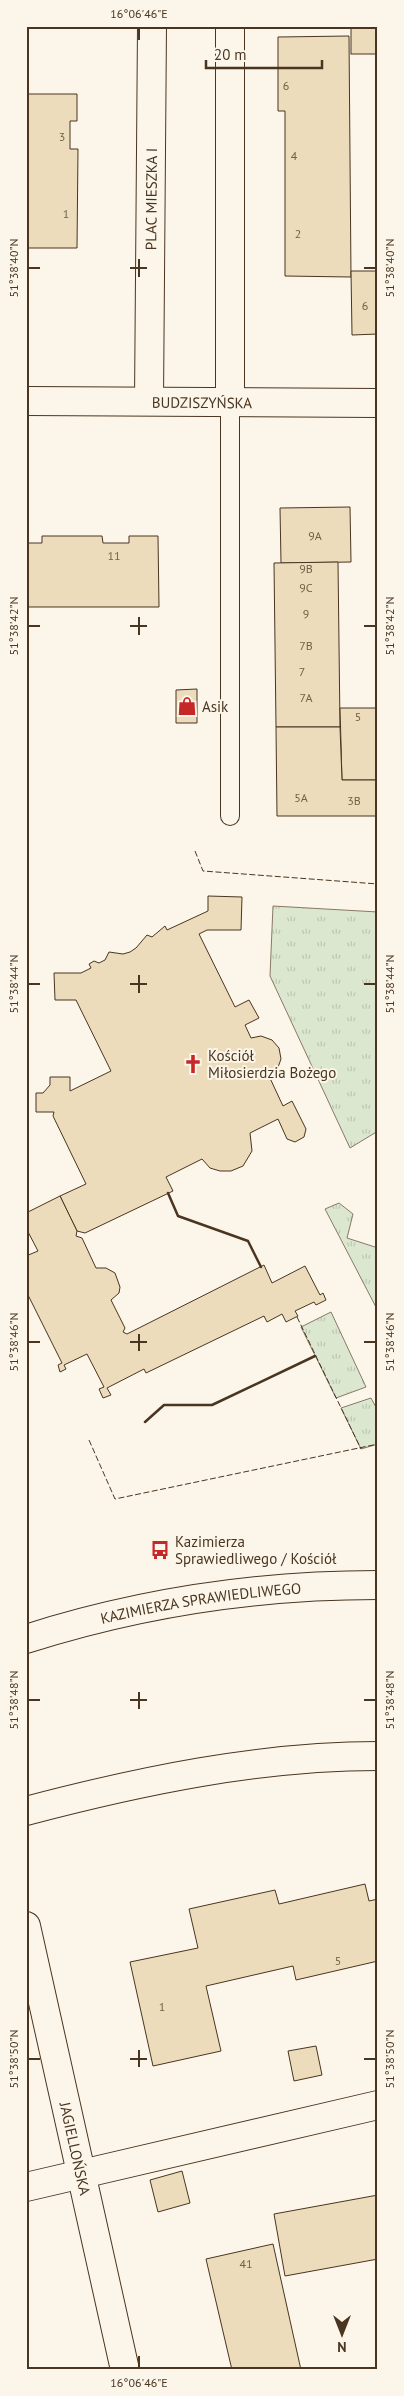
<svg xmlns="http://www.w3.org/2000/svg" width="404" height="2396" font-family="'PT Sans',sans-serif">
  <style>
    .grass { fill: url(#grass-tufts); stroke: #887966 }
    .building { fill: #ecdcbc; stroke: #4a3520 }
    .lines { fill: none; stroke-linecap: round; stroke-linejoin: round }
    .service-casing { stroke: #4a3520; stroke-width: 20 }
    .minor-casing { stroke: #4a3520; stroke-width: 30 }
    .tertiary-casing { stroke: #4a3520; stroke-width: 30 }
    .service { stroke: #fbf6e9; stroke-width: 18 }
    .minor { stroke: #fbf6e9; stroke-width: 28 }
    .tertiary { stroke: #fbf6e9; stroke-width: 28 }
    .fence { stroke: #4a3520; stroke-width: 1; stroke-dasharray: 6 2.5; stroke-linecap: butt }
    .wall { stroke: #4a3520; stroke-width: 2.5 }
    .ticks { fill: none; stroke: #4a3520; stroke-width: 2 }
    .labels { text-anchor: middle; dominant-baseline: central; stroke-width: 4; stroke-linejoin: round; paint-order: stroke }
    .number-label { font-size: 12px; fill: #725f47 }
    .street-label { font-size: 15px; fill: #4a3520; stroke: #fbf6e9 }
    .poi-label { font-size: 15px; fill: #4a3520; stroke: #fbf6e9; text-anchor: start }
    .neatline { fill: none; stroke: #4a3520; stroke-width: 2 }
    .ticks-label { font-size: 12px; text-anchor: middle; fill: #4a3520 }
  </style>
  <defs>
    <pattern id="grass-tufts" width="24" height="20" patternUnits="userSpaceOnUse" patternTransform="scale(1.25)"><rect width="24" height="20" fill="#dce7d0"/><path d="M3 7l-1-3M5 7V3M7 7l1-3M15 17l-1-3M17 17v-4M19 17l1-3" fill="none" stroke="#bec7b2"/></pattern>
  </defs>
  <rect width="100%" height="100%" fill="#fbf6e9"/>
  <g class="grass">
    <path d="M273,906L378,912V1131L350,1148L270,976Z"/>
    <path d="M339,1203L353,1214L347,1238L378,1248V1311L325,1209Z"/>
    <path d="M331,1312L366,1387L336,1398L301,1327Z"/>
    <path d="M371,1398L378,1411V1444L361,1449L341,1408Z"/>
  </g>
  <g class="building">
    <rect x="351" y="26" width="27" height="28"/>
    <path d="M349,36L351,277L285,276V111H278V37Z"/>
    <path d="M26,94H77V121H70V149H78L77,248H26Z"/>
    <path d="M351,271H378V334L352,335Z"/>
    <path d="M350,507L351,562L281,563L280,508Z"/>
    <path d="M42,536H102L103,543H129V536H158L159,607H26V543H42Z"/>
    <path d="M338,562L340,727H276L274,563Z"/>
    <path d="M197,689V723H176V690Z"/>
    <path d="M340,708H378V780H342Z"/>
    <path d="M276,727H340L342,780H377V816H277Z"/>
    <path d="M208,896L242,897L241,930H207L199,934L235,1007L249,1000L259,1018L245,1025L251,1038L261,1036L272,1040L279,1048L281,1059L277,1070L269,1076L283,1106L292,1101L306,1129L304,1137L295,1142L287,1139L278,1119L250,1133L252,1151L243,1166L231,1171H220L210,1168L202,1159L166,1177L173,1191L85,1233L77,1231L60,1196L86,1184L53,1116L54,1112H36V1093H43L50,1085V1077H70V1091L111,1071L76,1000H55L54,973H81L91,968L89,964L94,961L99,963L105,960L109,952L123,954L130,952L136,948L147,935L152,937L165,926L167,930L208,911Z"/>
    <path d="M60,1196L77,1231L76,1236L82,1238L96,1268H106L115,1273L120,1287L119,1293L111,1300L125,1328L123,1332L127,1334L264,1265L272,1283L305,1266L320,1295L323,1293L326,1300L316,1305L314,1302L295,1311L298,1316L286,1322L282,1314L267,1322L264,1316L146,1373L144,1369L107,1388L111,1395L103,1398L99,1389L104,1387L87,1354L64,1365L66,1369L60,1372L58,1365L62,1363L26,1291V1256L38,1251L26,1228V1213Z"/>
    <path d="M365,1884L369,1901L378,1899V1961L296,1980L293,1966L206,1986L221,2051L153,2066L130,1962L198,1948L189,1909L275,1890L279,1904Z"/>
    <path d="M316,2046L322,2075L294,2081L288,2051Z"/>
    <path d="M182,2171L190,2203L158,2212L150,2180Z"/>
    <path d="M378,2195V2259L285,2276L274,2214Z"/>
    <path d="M273,2244L301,2370H232L206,2259Z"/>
  </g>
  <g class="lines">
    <g class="service-casing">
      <path id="service" d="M230,402V816"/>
    </g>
    <g class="minor-casing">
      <g id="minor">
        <path d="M230,26V402"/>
        <path id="s1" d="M26,401L378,403"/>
        <path id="s2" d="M149,401L152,26"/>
        <path d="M26,1811C140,1781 259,1756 378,1756"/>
        <path id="s3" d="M26,1926L125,2370"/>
        <path d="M26,2187L378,2105"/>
      </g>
    </g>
    <g class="tertiary-casing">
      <g id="tertiary">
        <path id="s4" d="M26,1639C139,1603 260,1585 378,1585"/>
      </g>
    </g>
    <use href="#service" class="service"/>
    <use href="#minor" class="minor"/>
    <use href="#tertiary" class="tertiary"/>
    <g class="fence">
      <path d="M195,851L203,871L378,884"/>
      <path d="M297,1317L361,1449"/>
      <path d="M89,1440L115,1499L378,1444"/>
    </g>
    <g class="wall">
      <path d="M168,1193L178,1216L248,1241L261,1267"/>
      <path d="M145,1422L164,1405H212L315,1356"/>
    </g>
  </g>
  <path class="ticks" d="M139,28V40M139,259V277M28,268H40M130,268H147M364,268H376M139,617V635M28,626H40M130,626H147M364,626H376M139,975V993M28,984H40M130,984H147M364,984H376M139,1334V1351M28,1342H40M130,1342H147M364,1342H376M139,1692V1709M28,1700H40M130,1700H147M364,1700H376M139,2050V2067M28,2059H40M130,2059H147M364,2059H376M139,2356V2368"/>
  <defs>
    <g id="shop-bare" transform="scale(1.5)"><path d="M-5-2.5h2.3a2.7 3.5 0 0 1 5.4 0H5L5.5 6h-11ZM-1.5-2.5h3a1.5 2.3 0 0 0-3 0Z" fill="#c62828" stroke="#fbf6e9" stroke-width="2.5" paint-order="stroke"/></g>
    <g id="church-bare" transform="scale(1.5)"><path d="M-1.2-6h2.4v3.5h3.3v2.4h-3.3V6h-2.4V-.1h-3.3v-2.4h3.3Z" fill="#c62828" stroke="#fbf6e9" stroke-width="2.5" paint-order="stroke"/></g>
    <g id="bus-bare" transform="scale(1.5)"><path d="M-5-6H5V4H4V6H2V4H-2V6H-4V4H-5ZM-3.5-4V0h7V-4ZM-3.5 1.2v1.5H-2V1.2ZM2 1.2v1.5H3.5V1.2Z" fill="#c62828" stroke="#fbf6e9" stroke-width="2.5" paint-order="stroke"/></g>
  </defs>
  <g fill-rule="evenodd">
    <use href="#shop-bare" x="187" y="706"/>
    <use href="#church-bare" x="193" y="1064"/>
    <use href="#bus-bare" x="160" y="1550"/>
  </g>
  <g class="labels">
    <g class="number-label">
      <text x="286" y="85">6</text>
      <text x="62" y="136">3</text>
      <text x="294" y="155">4</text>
      <text x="66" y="213">1</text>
      <text x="298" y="233">2</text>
      <text x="365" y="305">6</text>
      <text x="315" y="535">9A</text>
      <text x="114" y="555">11</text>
      <text x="306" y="568">9B</text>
      <text x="306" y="587">9C</text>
      <text x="306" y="613">9</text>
      <text x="306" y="645">7B</text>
      <text x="302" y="671">7</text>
      <text x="306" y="697">7A</text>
      <text x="358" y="716">5</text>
      <text x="301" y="797">5A</text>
      <text x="354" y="800">3B</text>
      <text x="338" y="1960">5</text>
      <text x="162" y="2006">1</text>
      <text x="246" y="2263">41</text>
    </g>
    <g class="street-label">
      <text stroke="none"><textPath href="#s2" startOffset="202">PLAC MIESZKA I</textPath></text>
      <text stroke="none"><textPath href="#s1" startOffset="176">BUDZISZYŃSKA</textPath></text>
      <text stroke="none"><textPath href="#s4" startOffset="179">KAZIMIERZA SPRAWIEDLIWEGO</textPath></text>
      <text stroke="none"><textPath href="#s3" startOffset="228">JAGIELLOŃSKA</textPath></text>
    </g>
    <g class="poi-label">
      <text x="202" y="706">Asik</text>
      <text x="208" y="1055">Kościół<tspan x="208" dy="17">Miłosierdzia Bożego</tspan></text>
      <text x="175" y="1541">Kazimierza<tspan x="175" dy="17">Sprawiedliwego / Kościół</tspan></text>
    </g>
  </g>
  <rect width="404" height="2396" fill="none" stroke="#fbf6e9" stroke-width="55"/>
  <g transform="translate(342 2334) rotate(180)" stroke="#fbf6e9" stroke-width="4" paint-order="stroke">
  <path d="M0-4L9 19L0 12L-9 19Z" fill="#4a3520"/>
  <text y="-8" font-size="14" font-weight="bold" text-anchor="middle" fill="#4a3520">N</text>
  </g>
  <path d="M206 60v8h116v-8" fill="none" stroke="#4a3520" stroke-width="2.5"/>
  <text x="214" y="60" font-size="15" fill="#4a3520" stroke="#fbf6e9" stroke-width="4" paint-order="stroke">20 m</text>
  <rect x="28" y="28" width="348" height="2340" class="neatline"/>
  <g class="ticks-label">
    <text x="139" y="18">16°06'46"E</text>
    <text transform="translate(390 268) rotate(-90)" y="4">51°38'40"N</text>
    <text transform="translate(14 268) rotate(-90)" y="4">51°38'40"N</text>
    <text transform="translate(390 626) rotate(-90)" y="4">51°38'42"N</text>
    <text transform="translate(14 626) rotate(-90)" y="4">51°38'42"N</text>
    <text transform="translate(390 984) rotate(-90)" y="4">51°38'44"N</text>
    <text transform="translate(14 984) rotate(-90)" y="4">51°38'44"N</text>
    <text transform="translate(14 1342) rotate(-90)" y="4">51°38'46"N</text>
    <text transform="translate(390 1342) rotate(-90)" y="4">51°38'46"N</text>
    <text transform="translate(390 1700) rotate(-90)" y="4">51°38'48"N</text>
    <text transform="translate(14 1700) rotate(-90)" y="4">51°38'48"N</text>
    <text transform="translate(14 2059) rotate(-90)" y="4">51°38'50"N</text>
    <text transform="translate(390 2059) rotate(-90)" y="4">51°38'50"N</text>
    <text x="139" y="2387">16°06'46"E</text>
  </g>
</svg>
